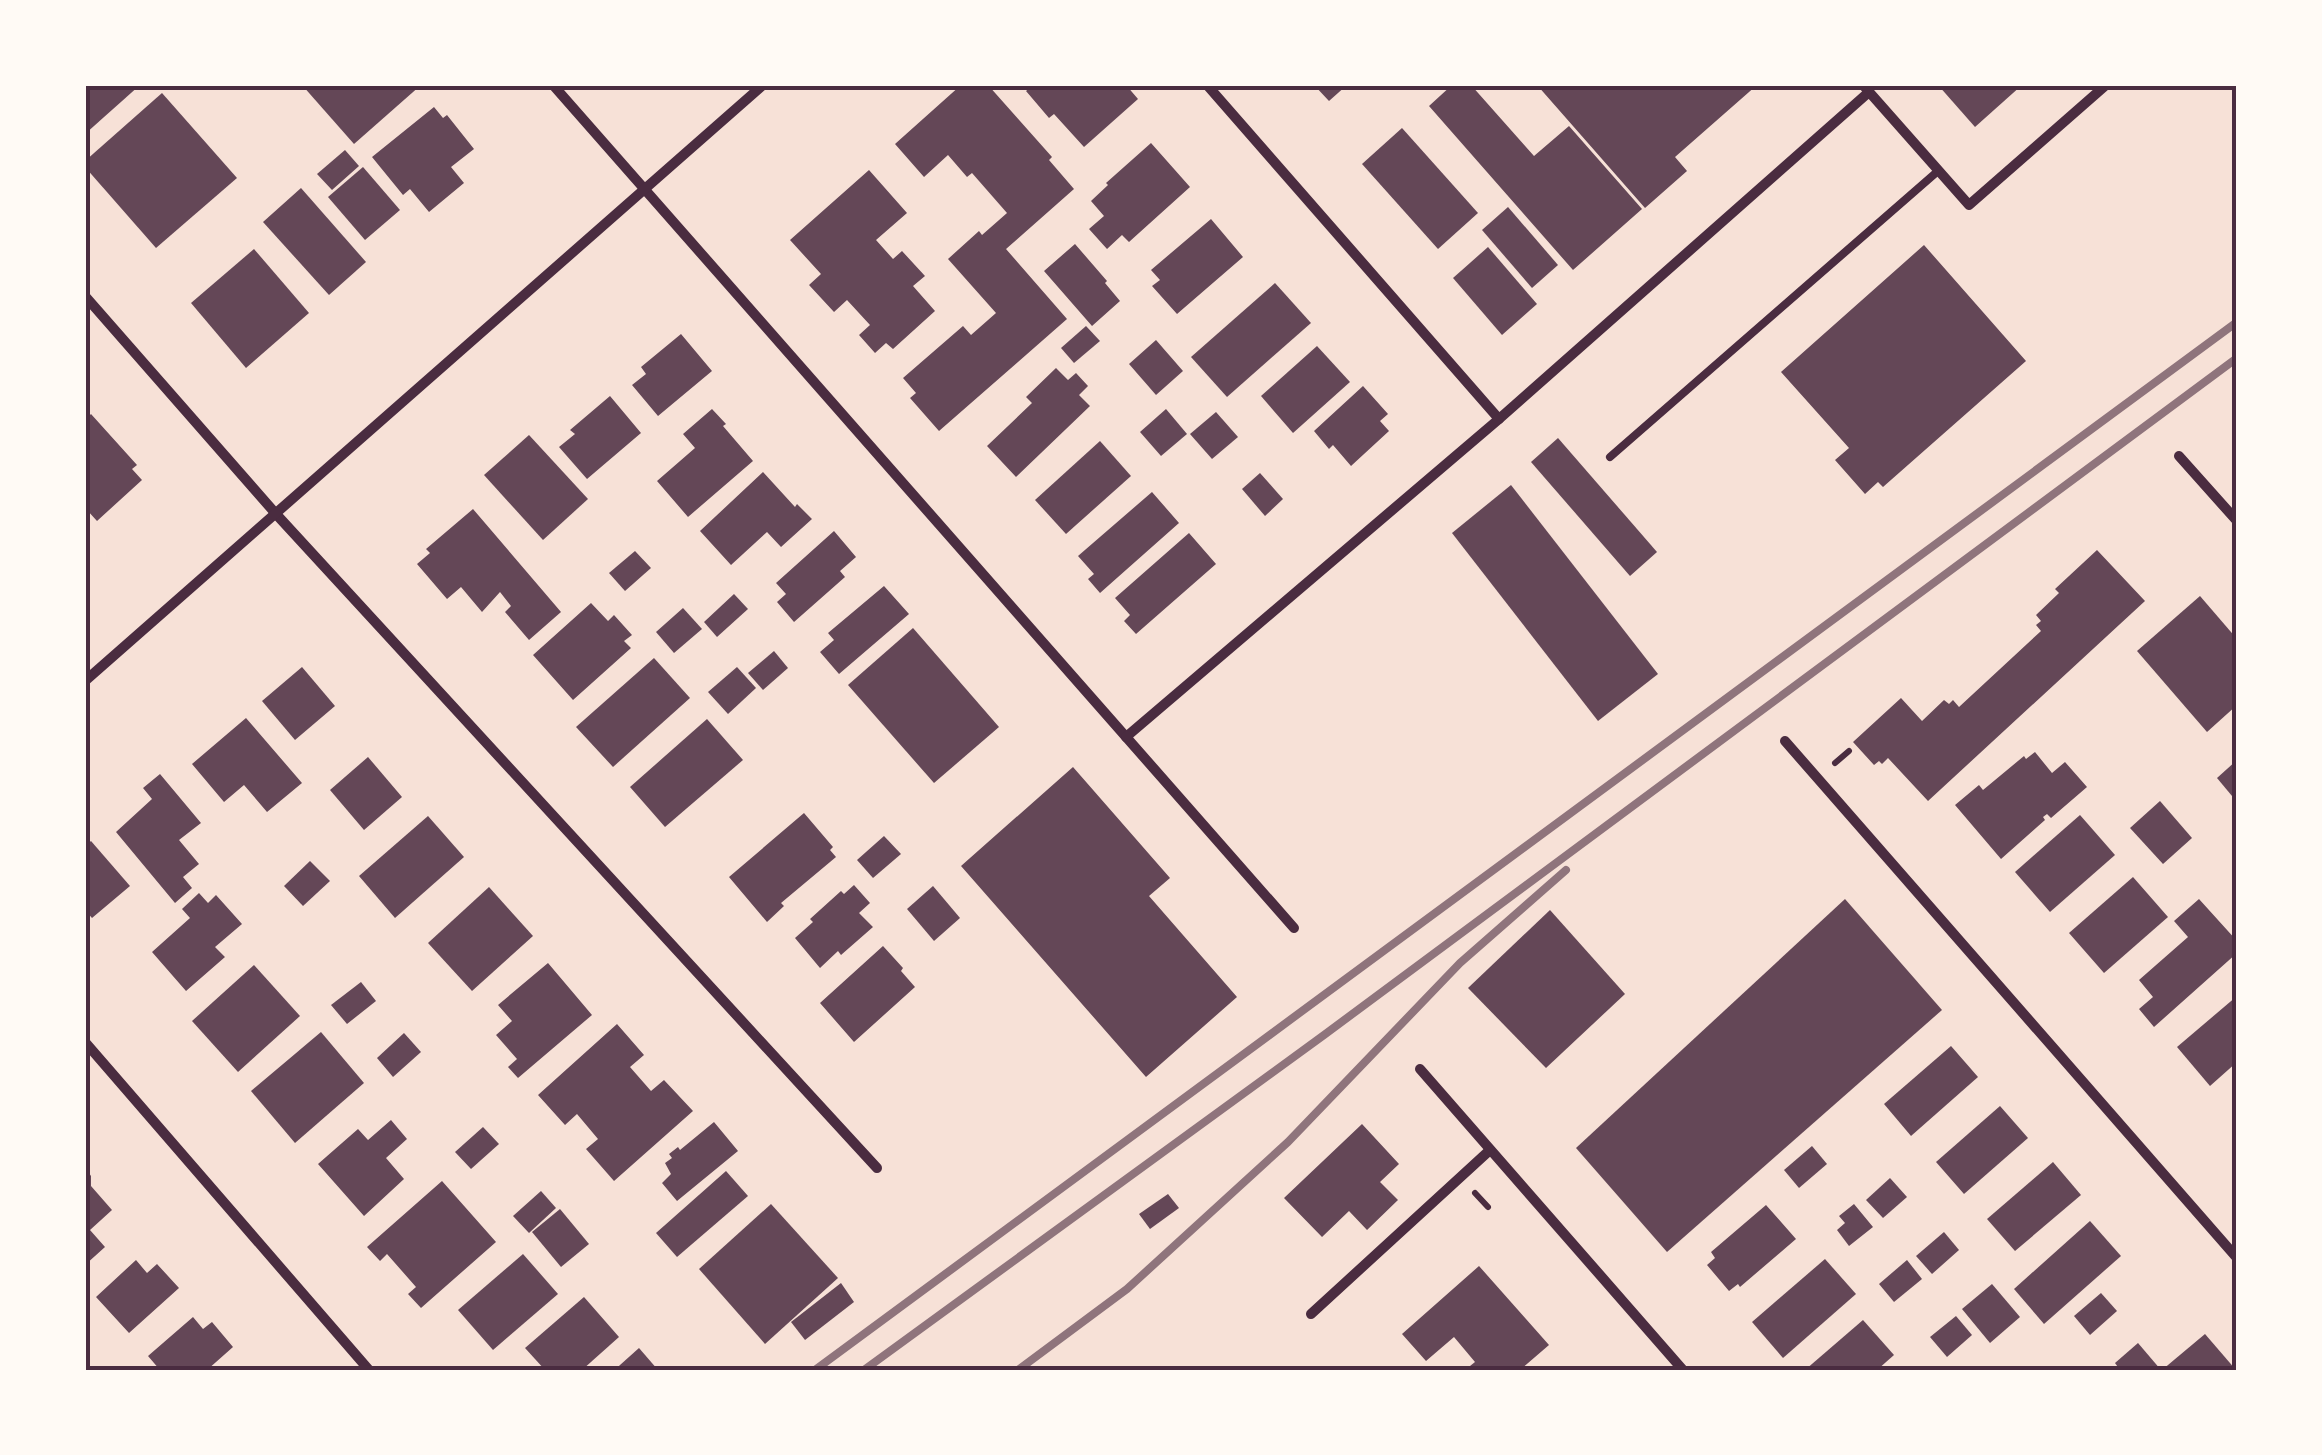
<svg xmlns="http://www.w3.org/2000/svg" width="2322" height="1455" font-family="Jost,sans-serif">
  <style>
    .building { fill: #644757 }
    .lines { fill: none; stroke-linecap: round; stroke-linejoin: round }
    .path { stroke: #4a2c40; stroke-width: 6 }
    .service { stroke: #4a2c40; stroke-width: 8 }
    .minor { stroke: #4a2c40; stroke-width: 10 }
    .rail { stroke: #8f747c; stroke-width: 8 }
    .neatline { fill: none; stroke: #4a2c40; stroke-width: 4 }
  </style>
  <rect width="100%" height="100%" fill="#f7e1d7"/>
  <g class="building">
    <path d="M85,85H140L85,134Z"/>
    <path d="M302,85H421L354,144Z"/>
    <path d="M961,85H988L1052,157L1049,160L1074,189L1006,249L1067,319L939,431L910,398L916,393L903,378L963,326L971,335L996,313L948,259L979,231L982,235L1007,213L972,173L967,177L948,155L924,177L895,144Z"/>
    <path d="M1033,85H1126L1138,99L1084,147L1054,114L1049,118L1026,91Z"/>
    <path d="M1314,85H1347L1329,101Z"/>
    <path d="M1452,85H1471L1534,156L1569,126L1642,209L1573,270L1429,106Z"/>
    <path d="M1537,85H1757L1675,157L1687,171L1645,208Z"/>
    <path d="M1938,85H2022L1975,127Z"/>
    <path d="M162,93L237,178L156,248L85,167V161Z"/>
    <path d="M434,107L443,118L447,115L474,149L451,167L464,183L429,212L410,189L403,195L372,157Z"/>
    <path d="M1402,128L1478,213L1438,249L1362,164Z"/>
    <path d="M1151,143L1190,187L1129,242L1122,235L1107,249L1089,229L1104,216L1091,201L1108,185L1106,183Z"/>
    <path d="M345,150L359,166L332,190L317,174Z"/>
    <path d="M363,167L400,210L365,240L328,197Z"/>
    <path d="M869,170L907,213L876,240L893,259L902,251L925,276L913,286L935,311L893,349L886,343L875,353L859,335L870,325L847,300L834,312L809,285L821,274L790,240Z"/>
    <path d="M301,188L366,262L329,295L263,222Z"/>
    <path d="M1508,207L1558,265L1532,288L1482,230Z"/>
    <path d="M1211,219L1243,257L1177,314L1152,286L1160,280L1151,270Z"/>
    <path d="M1075,244L1107,281L1105,283L1120,301L1092,326L1044,271Z"/>
    <path d="M1924,245L2026,361L1883,487L1878,482L1865,494L1835,460L1849,448L1781,372Z"/>
    <path d="M1488,247L1537,304L1502,335L1453,278Z"/>
    <path d="M254,249L309,313L246,368L191,303Z"/>
    <path d="M1275,283L1311,323L1227,397L1191,357Z"/>
    <path d="M1086,326L1100,341L1074,363L1061,348Z"/>
    <path d="M681,334L712,371L658,416L632,385L646,374L641,367Z"/>
    <path d="M1156,340L1183,371L1156,395L1129,364Z"/>
    <path d="M1317,346L1350,382L1293,433L1261,396Z"/>
    <path d="M1056,368L1068,380L1076,373L1088,386L1079,395L1090,406L1016,477L987,446L1032,403L1026,397Z"/>
    <path d="M1363,386L1388,414L1380,421L1389,431L1351,466L1333,445L1329,449L1314,431Z"/>
    <path d="M610,396L641,433L587,479L559,447L575,434L570,430Z"/>
    <path d="M712,409L726,424L723,426L753,461L688,517L657,481L695,448L683,434Z"/>
    <path d="M1166,409L1187,434L1161,456L1140,432Z"/>
    <path d="M1216,412L1238,437L1212,459L1190,434Z"/>
    <path d="M91,414L137,465L132,469L142,480L97,521L87,510L85,511V420Z"/>
    <path d="M529,435L588,499L543,540L484,475Z"/>
    <path d="M1558,438L1657,552L1630,576L1531,462Z"/>
    <path d="M1100,441L1131,476L1066,534L1035,500Z"/>
    <path d="M763,472L795,507L797,504L812,519L781,547L767,532L731,565L700,531Z"/>
    <path d="M1260,473L1283,499L1265,516L1242,489Z"/>
    <path d="M1511,485L1658,674L1598,721L1452,533Z"/>
    <path d="M1152,492L1179,523L1100,593L1088,579L1094,574L1078,556Z"/>
    <path d="M473,509L561,612L529,640L505,612L511,606L500,592L482,612L461,587L447,599L417,564L430,553L426,549Z"/>
    <path d="M834,531L856,557L840,571L845,577L794,622L777,602L786,594L776,583Z"/>
    <path d="M1189,533L1216,564L1136,634L1124,621L1130,615L1115,598Z"/>
    <path d="M2097,550L2145,601L1928,801L1888,758L1882,764L1879,761L1874,765L1853,742L1901,698L1922,721L1944,700L1949,704L1953,700L1959,707L2041,631L2036,625L2041,621L2036,615L2059,593L2055,589Z"/>
    <path d="M635,551L651,568L625,591L609,573Z"/>
    <path d="M884,586L909,614L839,674L820,652L834,640L828,633Z"/>
    <path d="M734,594L748,609L717,637L704,622Z"/>
    <path d="M2200,596L2237,639V705L2207,732L2137,651Z"/>
    <path d="M591,603L608,621L614,615L632,635L624,641L631,648L573,700L533,655Z"/>
    <path d="M683,608L702,629L674,653L656,632Z"/>
    <path d="M913,628L999,727L934,783L848,685Z"/>
    <path d="M774,651L788,668L763,690L748,673Z"/>
    <path d="M654,658L690,698L613,767L576,727Z"/>
    <path d="M302,667L335,706L295,740L262,701Z"/>
    <path d="M737,667L756,688L728,714L708,692Z"/>
    <path d="M246,718L302,783L267,812L244,785L224,802L192,764Z"/>
    <path d="M707,719L743,760L665,827L630,787Z"/>
    <path d="M2035,752L2052,773L2065,762L2087,787L2051,818L2047,814L2043,817L2045,820L2001,859L1955,805L1979,785L1983,790L2024,756L2026,759Z"/>
    <path d="M368,757L402,797L364,830L330,790Z"/>
    <path d="M2237,760V802L2217,778Z"/>
    <path d="M1073,767L1170,878L1149,896L1237,997L1146,1077L961,866Z"/>
    <path d="M160,774L201,823L179,840L199,864L183,877L192,888L175,903L116,832L152,799L143,788Z"/>
    <path d="M2160,801L2192,838L2163,864L2130,828Z"/>
    <path d="M804,813L833,847L830,850L836,857L781,903L784,906L767,922L729,877Z"/>
    <path d="M2080,815L2115,855L2050,912L2015,872Z"/>
    <path d="M428,816L464,857L395,918L359,876Z"/>
    <path d="M884,836L901,854L873,878L857,860Z"/>
    <path d="M91,841L130,886L92,918L85,910V846Z"/>
    <path d="M310,861L330,881L303,906L284,886Z"/>
    <path d="M2133,877L2168,917L2104,973L2069,933Z"/>
    <path d="M854,885L870,903L859,913L873,927L841,955L838,951L820,968L795,938L813,922L810,919L841,891L844,894Z"/>
    <path d="M933,886L960,918L934,941L907,909Z"/>
    <path d="M489,887L533,936L472,991L428,943Z"/>
    <path d="M199,893L208,903L216,895L242,924L215,947L225,957L186,991L152,952L190,918L182,909Z"/>
    <path d="M1845,899L1942,1010L1667,1252L1576,1148Z"/>
    <path d="M2199,899L2237,941V953L2154,1027L2139,1009L2153,997L2139,980L2188,937L2174,921Z"/>
    <path d="M1550,910L1625,994L1546,1068L1468,988Z"/>
    <path d="M883,946L903,968L901,971L915,987L854,1042L820,1003Z"/>
    <path d="M548,963L592,1015L518,1078L508,1067L517,1059L496,1035L512,1021L498,1005Z"/>
    <path d="M254,965L300,1016L238,1072L192,1021Z"/>
    <path d="M361,982L376,1001L347,1024L331,1005Z"/>
    <path d="M2237,996V1062L2210,1086L2177,1047Z"/>
    <path d="M617,1024L644,1055L630,1067L651,1091L664,1080L693,1111L614,1181L586,1149L598,1139L577,1114L565,1125L538,1095Z"/>
    <path d="M321,1032L364,1083L295,1143L251,1091Z"/>
    <path d="M404,1033L421,1052L393,1077L377,1058Z"/>
    <path d="M1951,1046L1978,1077L1911,1136L1884,1104Z"/>
    <path d="M2000,1106L2028,1138L1964,1194L1936,1162Z"/>
    <path d="M391,1120L407,1139L386,1158L404,1179L364,1216L318,1164L358,1129L368,1140Z"/>
    <path d="M714,1122L738,1151L677,1201L662,1183L671,1174L665,1163L672,1158L669,1154L678,1147L680,1150Z"/>
    <path d="M1362,1124L1399,1164L1380,1182L1398,1200L1367,1230L1349,1211L1322,1237L1284,1198Z"/>
    <path d="M483,1127L499,1144L471,1169L455,1152Z"/>
    <path d="M1812,1146L1827,1164L1799,1188L1784,1170Z"/>
    <path d="M2053,1162L2081,1195L2015,1251L1987,1219Z"/>
    <path d="M85,1167L91,1176V1186L112,1210L90,1230L105,1247L85,1265Z"/>
    <path d="M726,1171L748,1196L677,1257L656,1233Z"/>
    <path d="M1890,1178L1907,1197L1883,1218L1866,1200Z"/>
    <path d="M442,1181L496,1242L421,1308L408,1294L416,1287L387,1254L380,1261L367,1247Z"/>
    <path d="M541,1191L556,1208L529,1233L513,1216Z"/>
    <path d="M1168,1194L1179,1208L1150,1229L1139,1214Z"/>
    <path d="M771,1204L838,1278L765,1344L699,1269Z"/>
    <path d="M1854,1204L1873,1227L1849,1246L1837,1230L1845,1223L1839,1216Z"/>
    <path d="M1766,1205L1796,1239L1740,1287L1738,1284L1729,1291L1707,1265L1715,1258L1711,1252Z"/>
    <path d="M560,1209L589,1244L561,1267L532,1232Z"/>
    <path d="M2090,1221L2121,1256L2044,1324L2014,1289Z"/>
    <path d="M1944,1232L1959,1250L1932,1274L1916,1256Z"/>
    <path d="M523,1254L558,1294L493,1350L458,1310Z"/>
    <path d="M1825,1259L1856,1294L1783,1358L1752,1322Z"/>
    <path d="M136,1260L147,1273L157,1264L179,1288L129,1333L96,1297Z"/>
    <path d="M1907,1260L1922,1279L1894,1302L1879,1284Z"/>
    <path d="M1479,1266L1549,1345L1520,1370H1465L1475,1362L1454,1337L1426,1361L1402,1334Z"/>
    <path d="M841,1283L854,1302L805,1340L791,1322Z"/>
    <path d="M1992,1284L2020,1317L1990,1343L1962,1309Z"/>
    <path d="M2101,1293L2117,1311L2090,1335L2074,1316Z"/>
    <path d="M584,1297L619,1337L582,1370H545L525,1348Z"/>
    <path d="M1956,1316L1972,1335L1947,1357L1930,1337Z"/>
    <path d="M193,1317L203,1329L212,1322L233,1347L207,1370H160L148,1356Z"/>
    <path d="M1863,1320L1894,1355L1877,1370H1805Z"/>
    <path d="M2205,1334L2236,1370H2162Z"/>
    <path d="M2138,1343L2161,1370H2120L2115,1363Z"/>
    <path d="M639,1348L658,1370H615L620,1365Z"/>
  </g>
  <g class="lines">
    <g class="path">
      <path d="M1835,763L1849,751"/>
      <path d="M1475,1193L1488,1207"/>
    </g>
    <path class="service" d="M1610,457L1938,171"/>
    <g class="minor">
      <path d="M553,85L1294,928"/>
      <path d="M1207,85L1499,419"/>
      <path d="M1863,85L1969,205L2106,85"/>
      <path d="M85,296L276,514L877,1168"/>
      <path d="M2179,456L2237,521"/>
      <path d="M85,681L763,85"/>
      <path d="M1126,737L1499,419L1869,92"/>
      <path d="M1785,741L2237,1258"/>
      <path d="M85,1042L369,1370"/>
      <path d="M1420,1069L1683,1370"/>
      <path d="M1311,1314L1490,1150"/>
    </g>
    <g class="rail">
      <path d="M815,1370L2237,322"/>
      <path d="M864,1370L1324,1035L2237,358"/>
      <path d="M1018,1370L1127,1289L1288,1142L1460,963L1566,870"/>
    </g>
  </g>
  <rect width="2322" height="1455" fill="none" stroke="#fffaf5" stroke-width="175"/>
  <rect x="88" y="88" width="2146" height="1280" class="neatline"/>
</svg>
